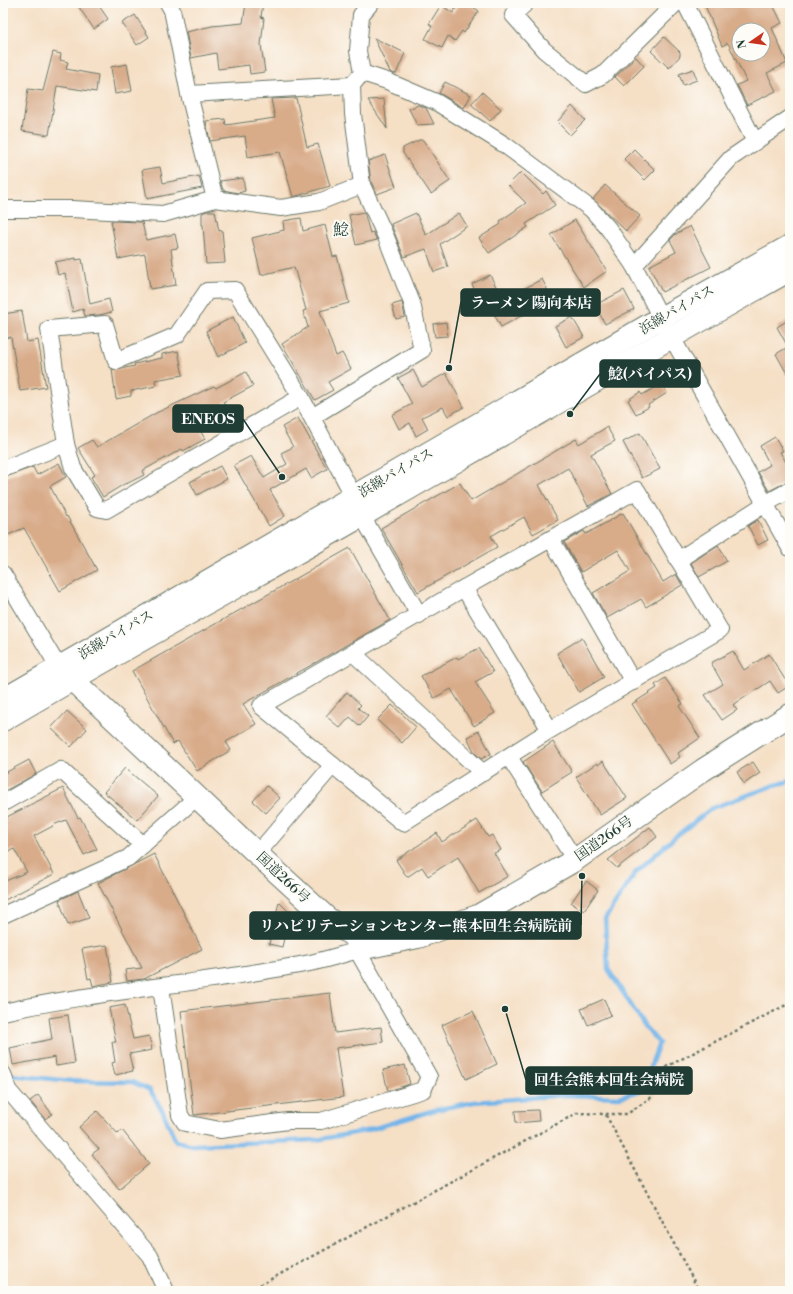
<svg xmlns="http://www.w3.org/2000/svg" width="793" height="1294" font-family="'Libre Bodoni','Noto Serif JP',serif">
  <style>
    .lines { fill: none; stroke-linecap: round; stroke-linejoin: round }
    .stream { stroke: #75b5e9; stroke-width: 4.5 }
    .building { fill: #d8ab89; fill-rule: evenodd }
    .minor-casing { stroke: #6a7667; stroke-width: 18 }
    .highway-casing { stroke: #6a7667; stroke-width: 24 }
    .path { stroke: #6a7667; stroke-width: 2.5; stroke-dasharray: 3 3; stroke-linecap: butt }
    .minor { stroke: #fff; stroke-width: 16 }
    .highway { stroke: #fff; stroke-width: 22 }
    .labels { text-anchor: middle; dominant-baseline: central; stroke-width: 4; stroke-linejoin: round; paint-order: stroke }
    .street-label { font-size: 14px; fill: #1f3d34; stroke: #fdfcf7 }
    .quarter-label { font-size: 16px; fill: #1f3d34; stroke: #fdfcf7 }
    .leader { fill: none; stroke: #1f3d34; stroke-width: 1.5 }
    .callout-dot { fill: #1f3d34; stroke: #fdfcf7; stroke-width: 1.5 }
    .callout { fill: #1f3d34; stroke: #1f3d34; stroke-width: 1.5 }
    .callout-label { font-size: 15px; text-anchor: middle; font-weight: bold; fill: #fff }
  </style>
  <rect width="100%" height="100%" fill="#fdfcf7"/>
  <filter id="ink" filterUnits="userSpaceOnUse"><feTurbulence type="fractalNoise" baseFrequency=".025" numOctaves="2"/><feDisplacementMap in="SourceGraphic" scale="8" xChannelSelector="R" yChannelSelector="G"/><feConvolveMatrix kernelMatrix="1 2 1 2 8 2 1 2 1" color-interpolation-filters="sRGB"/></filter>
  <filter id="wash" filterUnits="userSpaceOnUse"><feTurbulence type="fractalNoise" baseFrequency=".012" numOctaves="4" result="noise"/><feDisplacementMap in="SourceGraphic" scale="16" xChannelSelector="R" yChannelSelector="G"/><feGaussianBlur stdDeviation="0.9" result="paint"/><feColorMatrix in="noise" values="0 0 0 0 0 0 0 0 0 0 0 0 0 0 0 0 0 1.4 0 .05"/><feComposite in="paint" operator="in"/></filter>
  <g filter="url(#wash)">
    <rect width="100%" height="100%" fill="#f5dfc5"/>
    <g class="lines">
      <path class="stream" d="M6,1075H10L72,1081L132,1082L150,1090L163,1112L176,1141L193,1145L316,1140L365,1131L435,1110L474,1102L566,1095L619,1097L642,1090L659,1043L645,1027L608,969L605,919L636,872L675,837L712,808L775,785L790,781"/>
    </g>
    <g id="blocks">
      <g class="building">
        <path d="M76,3H97L108,19L94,29Z"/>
        <path d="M246,3H263L261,17L264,18L261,45L265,72L250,74L249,65L218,69L216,53L191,58L186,32L212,26L243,23Z"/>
        <path d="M459,3H467L479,11L464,33L462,31L455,41L448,36L442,48L425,39L432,26L429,24L441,5L453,13Z"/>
        <path d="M704,3H772L782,23L772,28L787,63L767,73L776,91L747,105L737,85L746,81L728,43L722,46ZM739,30H763V54H739Z"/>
        <path d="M135,15L149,37L137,45L122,23Z"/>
        <path d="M664,37L680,52V56L669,68L651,51Z"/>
        <path d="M374,38L405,53L396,74L390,72Z"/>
        <path d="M53,52L61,54L60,60L68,62L66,69L98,75L96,92L57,86L49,135L22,131L28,89L43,91Z"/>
        <path d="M636,57L644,66L624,86L615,77Z"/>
        <path d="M127,64L132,91L115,94L111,67Z"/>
        <path d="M693,69L697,80L683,85L679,74Z"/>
        <path d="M445,82L471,95L464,108L439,93Z"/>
        <path d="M482,92L501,109L490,121L471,104Z"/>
        <path d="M296,98L307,147L318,144L330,186L293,197L280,152L248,157L245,136L210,141L206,121L225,119L226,125L275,118L271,99Z"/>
        <path d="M384,99L387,129L368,100Z"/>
        <path d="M418,105L426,108L434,124L417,125L409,109Z"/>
        <path d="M572,106L585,120L570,135L557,122Z"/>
        <path d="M419,140H423L450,181L431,194L403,153V148Z"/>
        <path d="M634,149L655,170L645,180L624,159Z"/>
        <path d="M385,155L396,187L377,194L371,182L368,161Z"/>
        <path d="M160,167L163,183L199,176L202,188L147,199L142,170Z"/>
        <path d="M521,172L543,194L546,191L555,205L526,224L528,227L489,253L479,238L501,224L500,221L526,203L508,185Z"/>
        <path d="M243,178L245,191L238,193L223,190L220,181Z"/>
        <path d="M605,185L640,216L626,231L593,199Z"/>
        <path d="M207,211H215L219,231L222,230L225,263L206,264L203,225H202V213Z"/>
        <path d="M364,212L370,233L373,232L377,240L356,245L349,215Z"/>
        <path d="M416,213L426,235L459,213L467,226L440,244L448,267L434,272L426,249L404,257L391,224Z"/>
        <path d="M301,218L303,231L325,225L333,257L337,256L349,303L320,311L336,356L342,353L351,369L328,382L333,390L315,400L282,344L308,327L303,311L306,310L294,267L261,275L252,238L284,230L283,221Z"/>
        <path d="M575,220L607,271L584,287L551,235Z"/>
        <path d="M111,221L142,222L146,240L175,234L178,248L171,249L176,285L150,289L145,254L118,259Z"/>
        <path d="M690,226L711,267L662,292L649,266L676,252L670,240L676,234Z"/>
        <path d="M76,258V260L82,259L90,304L109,299L112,312L99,315L85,316L83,309L73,312L65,273L58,275L55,262Z"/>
        <path d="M490,275L503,300L542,279L552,299L501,327L486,299L480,302L472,284Z"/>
        <path d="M624,290L634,309L605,324L595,305Z"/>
        <path d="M402,302L405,317L396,319L392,305Z"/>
        <path d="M22,311L27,342L38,340L46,387L20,391L11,337L3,338V314Z"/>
        <path d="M233,317L245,343L218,357L206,331Z"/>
        <path d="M572,317L584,337L566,347L555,326Z"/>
        <path d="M790,319V379L776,354L788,347L777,327Z"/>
        <path d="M446,322L448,336L435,337L433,324Z"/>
        <path d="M178,351L183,375L155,380L156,386L131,391V396L116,399L112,369L119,370L125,368L135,366L134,364L162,358V354Z"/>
        <path d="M413,370L422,387L446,373L464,407L448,416L443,407L422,417L428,429L416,436L410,423L399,429L392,415L412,404L398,378Z"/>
        <path d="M246,372L253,386L223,402L231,415L201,432L205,439L183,451L182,449L142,471L144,475L126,484V483L103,497L91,477L95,475L78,448L92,440L97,447L156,413L214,386L216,388Z"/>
        <path d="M661,384L667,393L648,405L649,407L636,414L628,400L640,392L642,395Z"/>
        <path d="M298,418L327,469L311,478L306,469L270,490L285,516L269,526L234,465L251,456L264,478L287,464L281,453L293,447L282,427Z"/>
        <path d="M607,427L615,441L591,454L612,494L588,506L568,468L539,485L558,520L533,534L524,517L491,536L497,547L418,592L381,528L460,483L471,501L576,439L579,444Z"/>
        <path d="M640,433L660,469L642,478L623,442Z"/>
        <path d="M775,437L783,451L780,452L790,469V480L769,491L758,472L770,465L760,446Z"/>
        <path d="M59,463L66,477L50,486L66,517L67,516L97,570L60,591L24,528L8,535L3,523V478L33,467L37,475Z"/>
        <path d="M220,466L227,479L197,495L190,482Z"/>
        <path d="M623,513L663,582L676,574L682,585L646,607L641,599L607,618L593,593L630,571L618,550L581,572L564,542L584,531L586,534Z"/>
        <path d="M758,520L768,540L758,545L748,526Z"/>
        <path d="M718,545L727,561L699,577L691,563Z"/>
        <path d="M350,548L390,620L243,704L256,724L226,742L231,750L197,771L178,741L173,744L132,671Z"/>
        <path d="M582,638L604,677L579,692L557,653Z"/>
        <path d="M479,648L493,672L475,682L495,713L474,726L451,689L434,698L421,676L457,657L458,659Z"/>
        <path d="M733,651L744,670L769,654L789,686L778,693L770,681L733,705L737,710L722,720L705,695L723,684L711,663Z"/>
        <path d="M665,678L683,704L679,706L700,738L678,753L680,757L670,764L632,704L657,688L655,685Z"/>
        <path d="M347,692L361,705L358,708L368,716L360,726L350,717L340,728L326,716Z"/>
        <path d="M392,705L416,727L402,743L377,720Z"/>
        <path d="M67,711L87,729L71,747L51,728Z"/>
        <path d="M479,731L491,754L481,759L475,753L467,737Z"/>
        <path d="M553,742L572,772L542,791L523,762Z"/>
        <path d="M29,760L36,774L3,792V774Z"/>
        <path d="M603,761L627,798L600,815L576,777L597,763L598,765Z"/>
        <path d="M753,762L760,773L744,784L737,772Z"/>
        <path d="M125,768L158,796L137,820L104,792Z"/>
        <path d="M267,786L280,798L266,813L253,801Z"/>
        <path d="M63,788L78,818L80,817L97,849L84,855L66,820L53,825V826L34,836L54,874L3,901V882L27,872L14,849L3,854V819Z"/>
        <path d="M477,820L488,837L492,835L501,850L494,853L508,876L479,893L458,857L428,876L422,867L407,877L396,860L437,833L442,842Z"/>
        <path d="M650,827L657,837L617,868L608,860Z"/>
        <path d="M154,854L202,949L144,979L127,981L125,970L142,968L98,883Z"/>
        <path d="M586,881L598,890L584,911L571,903Z"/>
        <path d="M78,891L89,918L68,925L59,900Z"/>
        <path d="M279,902L295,918L287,925L282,947L269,944Z"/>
        <path d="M107,945L113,982L93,986L91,978L88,979L82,949Z"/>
        <path d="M330,993L335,1033L381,1027L383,1042L336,1048L343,1097L194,1115L181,1011Z"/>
        <path d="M604,999L611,1015L588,1025L581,1009Z"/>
        <path d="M125,1005L133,1039L149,1036L152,1050L129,1054L133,1071L115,1075L112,1063L115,1062L112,1042H116L109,1008Z"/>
        <path d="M473,1011L497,1064L466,1079L442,1025Z"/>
        <path d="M68,1015L75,1063L56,1066L55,1057L13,1065L10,1048L52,1039L49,1018Z"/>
        <path d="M405,1065L410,1084L388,1091L383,1070Z"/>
        <path d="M38,1095L52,1114L45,1119L30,1101Z"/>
        <path d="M538,1110L539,1121L516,1123L515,1111Z"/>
        <path d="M97,1111L118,1134L122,1130L149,1164L119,1189L92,1154L99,1149L79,1127Z"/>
      </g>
    </g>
  </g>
  <g filter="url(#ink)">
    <use href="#blocks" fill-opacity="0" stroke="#6a7667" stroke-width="1"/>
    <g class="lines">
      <g class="minor-casing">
        <g id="minor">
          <path d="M168,3L172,10L189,94L215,199"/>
          <path d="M526,3L513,15L544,50L586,84L603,75L676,3"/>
          <path d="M685,3L755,142"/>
          <path d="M362,73L387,81L436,102L505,145L591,209L608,228L634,266L661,318L790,548"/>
          <path d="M189,94L352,85"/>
          <path d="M3,209H72L163,214L215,199L281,208L319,202L362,185"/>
          <path d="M634,266L731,158L790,118"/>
          <path d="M312,417L422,350L412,303L386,237L362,185L353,114L352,85L362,73L358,51L361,15L371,3"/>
          <path d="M66,444L73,468L97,508L106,510L301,397"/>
          <path d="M3,469L66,444L49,329L105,324L116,361L177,335L207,291L235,290L301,397L354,497"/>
          <path d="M637,490L720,630L550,730L403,823L261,706L464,588Z"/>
          <path d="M362,516L419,615"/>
          <path d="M551,539L633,682"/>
          <path d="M678,560L765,504L790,490"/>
          <path d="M3,574L59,668"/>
          <path d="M464,588L550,730"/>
          <path d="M353,653L483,773"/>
          <path d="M509,757L575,860"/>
          <path d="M3,803L61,770L143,845"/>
          <path d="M257,854L333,765"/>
          <path d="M3,915L128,858L197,797"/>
          <path d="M161,987L180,1115L185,1123L220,1130L288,1121H321L423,1090L429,1077L357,950"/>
          <path d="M3,1012C104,990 208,983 310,963C329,959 347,953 366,948"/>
          <path d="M3,1074L8,1090L150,1256L166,1291"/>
        </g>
      </g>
      <g class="highway-casing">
        <g id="highway">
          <path d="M62,670L267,863L327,918L369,947L418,937L478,916L575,860L703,770L790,715"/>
          <path d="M3,700L661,318L790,246"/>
          <path d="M3,720C122,649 243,584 363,515C505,433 647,350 790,270"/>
        </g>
      </g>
      <g class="path">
        <path d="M606,1115L699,1291"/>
        <path d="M249,1291L577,1113L606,1114H627L652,1097L666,1067L790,1003"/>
      </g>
      <use href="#minor" class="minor"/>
      <use href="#highway" class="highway"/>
    </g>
  </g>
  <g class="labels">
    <g class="street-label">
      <text transform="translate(677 310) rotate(-30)">浜線バイパス</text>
      <text transform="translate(396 473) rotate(-30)">浜線バイパス</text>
      <text transform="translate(116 635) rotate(-30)">浜線バイパス</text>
      <text transform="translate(604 839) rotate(-35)">国道266号</text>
      <text transform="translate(283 878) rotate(43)">国道266号</text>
    </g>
    <g class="quarter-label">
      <text x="341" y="230">鯰</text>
    </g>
  </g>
  <path class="leader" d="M449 368L461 302M570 414L600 374M282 477L243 419M582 876L581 925M505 1009L526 1080"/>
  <g class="callout-dot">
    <circle cx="449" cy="368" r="4"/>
    <circle cx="570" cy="414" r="4"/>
    <circle cx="282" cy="477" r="4"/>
    <circle cx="582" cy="876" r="4"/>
    <circle cx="505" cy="1009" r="4"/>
  </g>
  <g class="callout">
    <rect x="461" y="289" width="139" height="27" rx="4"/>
    <rect x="600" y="360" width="100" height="27" rx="4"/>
    <rect x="173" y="405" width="70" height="27" rx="4"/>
    <rect x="250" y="912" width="331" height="27" rx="4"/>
    <rect x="526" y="1067" width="166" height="27" rx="4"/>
  </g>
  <g class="callout-label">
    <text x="531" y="308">ラーメン 陽向本店</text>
    <text x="650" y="379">鯰(バイパス)</text>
    <text x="208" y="424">ENEOS</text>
    <text x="416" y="931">リハビリテーションセンター熊本回生会病院前</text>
    <text x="609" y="1085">回生会熊本回生会病院</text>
  </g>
  <rect width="793" height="1294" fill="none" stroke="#fdfcf7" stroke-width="16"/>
  <g transform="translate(751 42) rotate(257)"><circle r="19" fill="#fdfcf7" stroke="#a4b0a9"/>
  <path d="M0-3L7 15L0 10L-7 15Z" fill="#c8321e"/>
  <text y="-6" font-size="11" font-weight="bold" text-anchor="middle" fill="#1f3d34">N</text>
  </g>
</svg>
